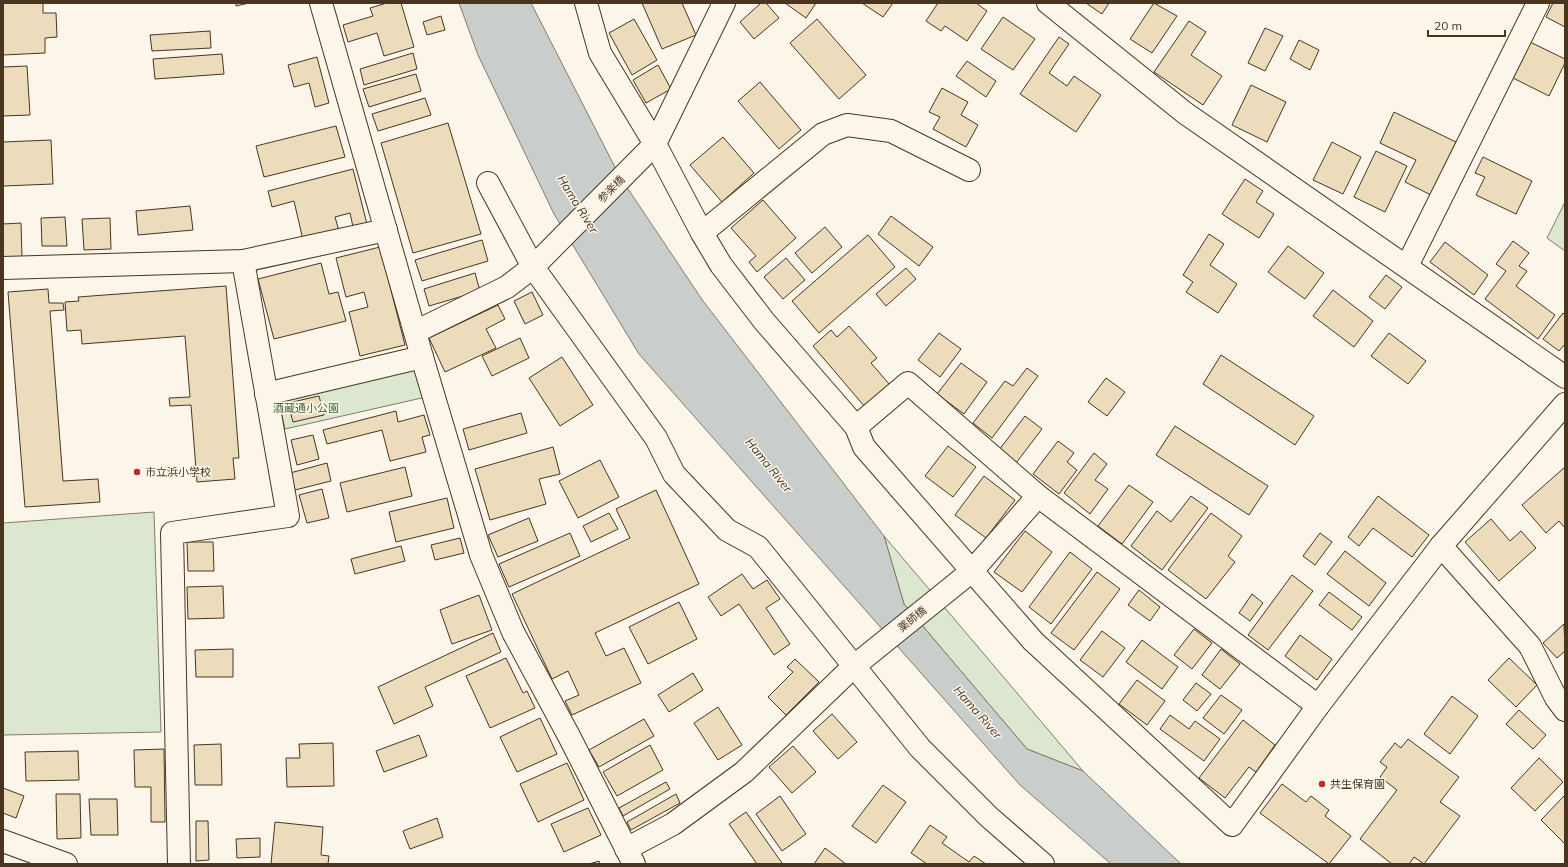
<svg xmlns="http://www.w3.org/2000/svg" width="1568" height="867" font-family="Mulish,'Noto Sans JP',sans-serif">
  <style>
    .green { fill: #dce7d0; stroke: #887966 }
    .water { fill: #c9cecd; stroke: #887966 }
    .building { fill: #ecdcbc; stroke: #4a3520 }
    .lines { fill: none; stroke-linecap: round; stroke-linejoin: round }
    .minor-casing { stroke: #4a3520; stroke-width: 24 }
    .minor { stroke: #fbf6e9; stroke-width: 22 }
    .poi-dot { fill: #c62828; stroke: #fbf6e9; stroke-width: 1.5 }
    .labels { text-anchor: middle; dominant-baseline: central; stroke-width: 3; stroke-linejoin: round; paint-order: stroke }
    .street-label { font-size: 11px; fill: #4a3520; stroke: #fbf6e9 }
    .park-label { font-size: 11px; fill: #436837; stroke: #fbf6e9 }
    .poi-label { font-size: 11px; fill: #4a3520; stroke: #fbf6e9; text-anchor: start }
    .water-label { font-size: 12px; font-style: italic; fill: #4a3520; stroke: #fbf6e9 }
  </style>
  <rect width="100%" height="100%" fill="#fbf6e9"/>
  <g class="green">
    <path d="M1565,202V251L1547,238Z"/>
    <path d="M418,369L426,397L285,429L278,398Z"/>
    <path d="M154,512L161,732L3,735V523Z"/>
    <path d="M884,536L1083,771L1027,749L904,604Z"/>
  </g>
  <path class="water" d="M459,3H531L620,177L703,301L884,536L904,604L1027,749L1083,771L1181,864H1111L1020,785L639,354L554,214L478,55Z"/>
  <g class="building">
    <path d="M3,3H43V13H56L57,37L45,38V53L3,55Z"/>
    <path d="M236,3H249L236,6Z"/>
    <path d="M387,3H401L414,47L384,56L377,33L348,42L343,25L373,16L370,8Z"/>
    <path d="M642,3H682L696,35L662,49Z"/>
    <path d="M761,3H766L779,18L754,39L740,22Z"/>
    <path d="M785,3H816L806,18Z"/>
    <path d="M862,3H893L883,17Z"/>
    <path d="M938,3H976L987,11L967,41L945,26L941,31L926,21Z"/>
    <path d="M1086,3H1109L1102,14Z"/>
    <path d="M1154,3L1177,16L1152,53L1130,39Z"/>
    <path d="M1553,3H1565V27L1546,17Z"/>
    <path d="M441,16L445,30L427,35L423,22Z"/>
    <path d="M1003,17L1035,39L1013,70L981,49Z"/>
    <path d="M634,19L657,60L632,75L609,33Z"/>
    <path d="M817,19L866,75L839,99L790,43Z"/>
    <path d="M1189,21L1206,32L1191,55L1222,76L1203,105L1154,72Z"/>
    <path d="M1265,28L1283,36L1265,71L1248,63Z"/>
    <path d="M210,31L211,48L152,51L150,35Z"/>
    <path d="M1059,37L1069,44L1049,73L1067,86L1074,76L1101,95L1076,132L1020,94Z"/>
    <path d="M1299,40L1319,50L1310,70L1290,59Z"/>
    <path d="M1530,42L1565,59V63L1549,96L1513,78Z"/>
    <path d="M413,53L417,69L364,85L360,69Z"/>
    <path d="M222,54L224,74L155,79L153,59Z"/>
    <path d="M317,57L329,103L315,107L309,83L294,87L288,65Z"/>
    <path d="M967,61L996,81L986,97L956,76Z"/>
    <path d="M658,65L671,89L646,103L633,80Z"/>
    <path d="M27,66L30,115L3,116V67Z"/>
    <path d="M416,74L421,91L369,107L363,89Z"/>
    <path d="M760,82L801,130L779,149L738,101Z"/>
    <path d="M1251,85L1286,102L1267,142L1232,125Z"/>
    <path d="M942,88L968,102L961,115L978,125L966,147L933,129L940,117L929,112Z"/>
    <path d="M425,98L431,115L378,131L372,114Z"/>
    <path d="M1394,112L1456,142L1431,195L1405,182L1416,160L1380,143Z"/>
    <path d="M448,123L481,234L413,253L381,143Z"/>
    <path d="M336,126L345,157L264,177L256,146Z"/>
    <path d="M723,137L754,173L722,202L690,165Z"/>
    <path d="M51,140L53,184L3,186V142Z"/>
    <path d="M1332,142L1361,157L1343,194L1313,180Z"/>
    <path d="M1376,151L1407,166L1385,212L1354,197Z"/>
    <path d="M1483,157L1532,181L1516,214L1476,195L1485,177L1475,173Z"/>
    <path d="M353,169L367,224L353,227L350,213L335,217L339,231L303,240L294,201L272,207L268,191Z"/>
    <path d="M1245,179L1263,191L1256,202L1274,214L1259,238L1222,214Z"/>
    <path d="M763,200L796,238L757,272L749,262L756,256L731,228Z"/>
    <path d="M190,206L193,230L138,235L136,211Z"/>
    <path d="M891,216L933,247L919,266L878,234Z"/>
    <path d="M65,217L67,246H42L41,218Z"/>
    <path d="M110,218L111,249L84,250L82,219Z"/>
    <path d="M21,223L22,258L3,259V224Z"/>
    <path d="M825,227L842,247L812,273L795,253Z"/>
    <path d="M1209,234L1224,244L1210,265L1237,284L1218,313L1186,292L1193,282L1183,275Z"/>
    <path d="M868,235L895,267L819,333L792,301Z"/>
    <path d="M482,240L488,261L422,281L415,260Z"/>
    <path d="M1513,241L1529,253L1519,266L1527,271L1516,286L1555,315L1538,339L1485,299L1506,271L1496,264Z"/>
    <path d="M1445,242L1488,275L1474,295L1430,262Z"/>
    <path d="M1288,246L1324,273L1305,299L1268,272Z"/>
    <path d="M380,247L405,345L360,356L349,312L368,307L364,292L346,297L336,258Z"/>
    <path d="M786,258L805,280L783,299L764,277Z"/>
    <path d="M321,263L329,294L338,292L346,321L274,339L258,279Z"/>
    <path d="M906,268L916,279L886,306L876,294Z"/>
    <path d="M475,273L480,291L429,306L424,289Z"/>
    <path d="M1386,275L1402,287L1385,309L1369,297Z"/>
    <path d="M226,286L239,458H233L235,479L197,482L191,405L170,406L169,398L190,397L185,336L82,344L81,330L67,331L65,302L79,301L78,297Z"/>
    <path d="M48,289L49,303H63L64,310L50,311L63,481L98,479L100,502L25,507L8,292Z"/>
    <path d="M1333,290L1373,321L1354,347L1313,316Z"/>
    <path d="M532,292L543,315L525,324L514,301Z"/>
    <path d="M498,305L505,319L486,329L496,348L445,372L429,338Z"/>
    <path d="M1563,313L1565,315V344L1559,351L1543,339Z"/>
    <path d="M849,326L877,358L871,363L890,385L865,407L813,346L831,330L837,337Z"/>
    <path d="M939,333L961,349L940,377L918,360Z"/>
    <path d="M1389,333L1426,361L1408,384L1371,356Z"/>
    <path d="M520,338L529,358L492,376L482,356Z"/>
    <path d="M1221,355L1314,416L1295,445L1203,384Z"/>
    <path d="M562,357L593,405L560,426L529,378Z"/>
    <path d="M961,363L987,382L964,414L937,394Z"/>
    <path d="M1027,368L1038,376L992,438L973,423L1005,381L1013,386Z"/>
    <path d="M1106,378L1125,392L1107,416L1088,402Z"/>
    <path d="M319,396L324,415L293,422L288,403Z"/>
    <path d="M396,411L398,422L424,415L430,435L422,437L426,452L390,461L382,430L327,444L323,430Z"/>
    <path d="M521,413L527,433L469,450L463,429Z"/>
    <path d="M1025,416L1042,429L1016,463L999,450Z"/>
    <path d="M1175,426L1268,486L1249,515L1156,455Z"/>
    <path d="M313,435L319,459L297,465L291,440Z"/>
    <path d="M1058,441L1074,453L1067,462L1077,470L1059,494L1033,474Z"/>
    <path d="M948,446L976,467L953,497L925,476Z"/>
    <path d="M553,447L560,474L539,479L546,504L490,520L475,469Z"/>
    <path d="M1094,453L1107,464L1095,480L1108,489L1090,514L1064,493Z"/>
    <path d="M600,460L619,497L578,518L559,481Z"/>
    <path d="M327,463L331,481L295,490L290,473Z"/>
    <path d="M405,467L412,496L347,512L340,483Z"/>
    <path d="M1565,467V528L1559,521L1546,533L1522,505Z"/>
    <path d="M984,476L1015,500L986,538L955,515Z"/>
    <path d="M1129,485L1153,502L1122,544L1098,526Z"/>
    <path d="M322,489L329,518L307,523L299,495Z"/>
    <path d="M656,490L699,584L595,633L606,656L624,648L641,683L572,715L565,701L579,695L568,671L552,679L512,594L630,538L616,509Z"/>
    <path d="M1191,496L1208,508L1162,570L1131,546L1157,511L1171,522Z"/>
    <path d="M1378,496L1429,535L1412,557L1373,528L1359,546L1348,537Z"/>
    <path d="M447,498L454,528L396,542L389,512Z"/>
    <path d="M609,513L618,529L591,542L583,526Z"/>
    <path d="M1211,513L1242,536L1228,556L1235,562L1206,599L1168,570Z"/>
    <path d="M529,518L538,541L498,557L488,535Z"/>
    <path d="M1491,519L1510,541L1521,531L1536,548L1499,581L1465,542Z"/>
    <path d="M1025,531L1052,552L1022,592L994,572Z"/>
    <path d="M570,533L580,556L509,587L499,564Z"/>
    <path d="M1320,533L1332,542L1315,565L1303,556Z"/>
    <path d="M460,538L464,553L435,560L431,545Z"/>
    <path d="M187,542H213L214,571H188Z"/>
    <path d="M401,546L405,561L355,574L351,559Z"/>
    <path d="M1345,551L1386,583L1369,606L1327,574Z"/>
    <path d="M1070,552L1092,569L1051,624L1029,607Z"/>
    <path d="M1097,572L1120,589L1074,650L1051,633Z"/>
    <path d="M742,574L753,589L767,580L780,599L766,608L790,644L774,655L739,604L721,616L708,597Z"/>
    <path d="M1292,575L1313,591L1268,650L1248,635Z"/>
    <path d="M223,586L224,618L188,619L187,587Z"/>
    <path d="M1139,590L1160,607L1150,621L1128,605Z"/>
    <path d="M1329,592L1362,617L1352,630L1319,605Z"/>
    <path d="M1252,594L1263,603L1250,621L1239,613Z"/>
    <path d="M479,595L492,630L452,644L440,610Z"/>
    <path d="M679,602L697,639L648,664L629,627Z"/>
    <path d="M1564,624L1565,651L1557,658L1543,643Z"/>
    <path d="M1194,629L1212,643L1192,669L1174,655Z"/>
    <path d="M1102,631L1125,648L1103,677L1080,660Z"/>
    <path d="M493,633L501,652L425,687L433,706L394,724L378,687Z"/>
    <path d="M1300,635L1332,659L1317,680L1285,656Z"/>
    <path d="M1142,640L1178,667L1162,689L1126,662Z"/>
    <path d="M233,649V677H196L195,650Z"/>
    <path d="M1221,649L1240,664L1220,689L1202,675Z"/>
    <path d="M506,658L523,693L527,691L535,708L490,728L466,676Z"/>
    <path d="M1509,658L1537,685L1516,707L1488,680Z"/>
    <path d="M795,659L819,682L786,715L768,697L793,672L787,667Z"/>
    <path d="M693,673L703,690L669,712L658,695Z"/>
    <path d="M1137,680L1165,701L1147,725L1119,704Z"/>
    <path d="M1196,683L1211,694L1197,711L1183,700Z"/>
    <path d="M1221,695L1242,710L1224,734L1203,718Z"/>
    <path d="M1452,696L1478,716L1450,754L1424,734Z"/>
    <path d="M718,707L742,745L718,760L694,723Z"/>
    <path d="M1519,710L1546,735L1533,749L1506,724Z"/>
    <path d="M832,714L857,742L838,759L813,731Z"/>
    <path d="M1170,715L1189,729L1195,721L1220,739L1204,761L1160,729Z"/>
    <path d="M540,718L557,754L517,772L500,737Z"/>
    <path d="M644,719L654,736L599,767L589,750Z"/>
    <path d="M1243,720L1275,745L1256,772L1249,767L1225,798L1199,778Z"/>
    <path d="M419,735L427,756L384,772L376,751Z"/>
    <path d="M1408,739L1459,777L1440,802L1460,816L1424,864L1414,857L1409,864H1392L1360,839L1397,790L1380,777L1387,767L1380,762L1395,743L1401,748Z"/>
    <path d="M333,743L334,786L287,787L286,758H300L299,744Z"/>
    <path d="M221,744L222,785H195L194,745Z"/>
    <path d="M650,745L663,770L617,796L603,772Z"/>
    <path d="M793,746L816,772L792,793L769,767Z"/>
    <path d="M164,749L165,822H151V787H135L134,750Z"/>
    <path d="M78,751L79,780L26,781L25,752Z"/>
    <path d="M1539,758L1563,782L1535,811L1511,788Z"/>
    <path d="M567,763L584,800L538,822L520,784Z"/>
    <path d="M666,782L670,789L623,816L619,808Z"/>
    <path d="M1282,784L1306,802L1311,796L1329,810L1325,816L1351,836L1329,864L1260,813Z"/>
    <path d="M883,785L906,802L876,843L852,826Z"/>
    <path d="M3,788L24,796L16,818L3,813Z"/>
    <path d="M56,794H80L81,838L57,839Z"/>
    <path d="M676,794L680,803L631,830L627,822Z"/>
    <path d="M1565,795V844L1541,820Z"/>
    <path d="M780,796L806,834L782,851L756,814Z"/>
    <path d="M89,799H117L118,835H91Z"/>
    <path d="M588,808L601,835L564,852L551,824Z"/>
    <path d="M746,812L782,863L781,864H757L729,824Z"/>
    <path d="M437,818L443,837L410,849L403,831Z"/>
    <path d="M196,821H208L209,860L196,861Z"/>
    <path d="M275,822L323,827L321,855L329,856L328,864H271Z"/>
    <path d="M930,825L947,837L942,843L969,862L974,856L986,864H927L911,853Z"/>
    <path d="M260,838V857L237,858L236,839Z"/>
    <path d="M825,848L846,864H814Z"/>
    <path d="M599,861L600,864H589Z"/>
  </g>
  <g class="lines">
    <g class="minor-casing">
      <g id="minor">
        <path d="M321,3L422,357L481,555L513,632L570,738L634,864"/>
        <path d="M586,3L600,53L655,144L702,233L721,265L764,321L856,427L864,447L1033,641L1232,825L1318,706L1441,546L1565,404"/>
        <path d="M1048,3L1185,113L1565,377"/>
        <path d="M488,183L533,267L656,438L674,474L727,530L758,547L920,748L989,817L1043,864"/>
        <path d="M702,233L823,134L847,125L891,131L969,170"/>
        <path d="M1407,266L1538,3"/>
        <path d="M3,268L243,261L386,230"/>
        <path d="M415,332L507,287L533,267L655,144L724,3"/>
        <path d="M266,394L422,357"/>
        <path d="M856,427L908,383L1038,496L1318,706"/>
        <path d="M1441,546L1530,646L1556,698L1565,710"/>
        <path d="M3,841L66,864"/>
        <path d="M626,849L673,824L744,772L853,667L972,571L1038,496"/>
        <path d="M179,864L172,533L288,516L243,261"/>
      </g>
    </g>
    <use href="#minor" class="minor"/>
  </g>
  <g class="poi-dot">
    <circle cx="137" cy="472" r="4"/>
    <circle cx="1322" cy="784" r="4"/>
  </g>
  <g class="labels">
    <g class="street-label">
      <text transform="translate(611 189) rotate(-45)">参楽橋</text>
      <text transform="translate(912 619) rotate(-39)">薬師橋</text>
    </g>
    <g class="park-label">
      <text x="306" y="408">酒蔵通小公園</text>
    </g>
    <g class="poi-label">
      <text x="145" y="472">市立浜小学校</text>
      <text x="1330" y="784">共生保育園</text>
    </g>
    <g class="water-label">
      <text transform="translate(578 204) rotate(58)">Hama River</text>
      <text transform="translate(769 465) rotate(51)">Hama River</text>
      <text transform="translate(978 712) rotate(49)">Hama River</text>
    </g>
  </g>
  <rect width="1568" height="867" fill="none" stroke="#4a3520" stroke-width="8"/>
  <path d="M1428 30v6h77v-6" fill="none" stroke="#4a3520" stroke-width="2"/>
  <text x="1434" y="30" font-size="12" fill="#4a3520" stroke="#fbf6e9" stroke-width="3" paint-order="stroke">20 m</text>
</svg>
